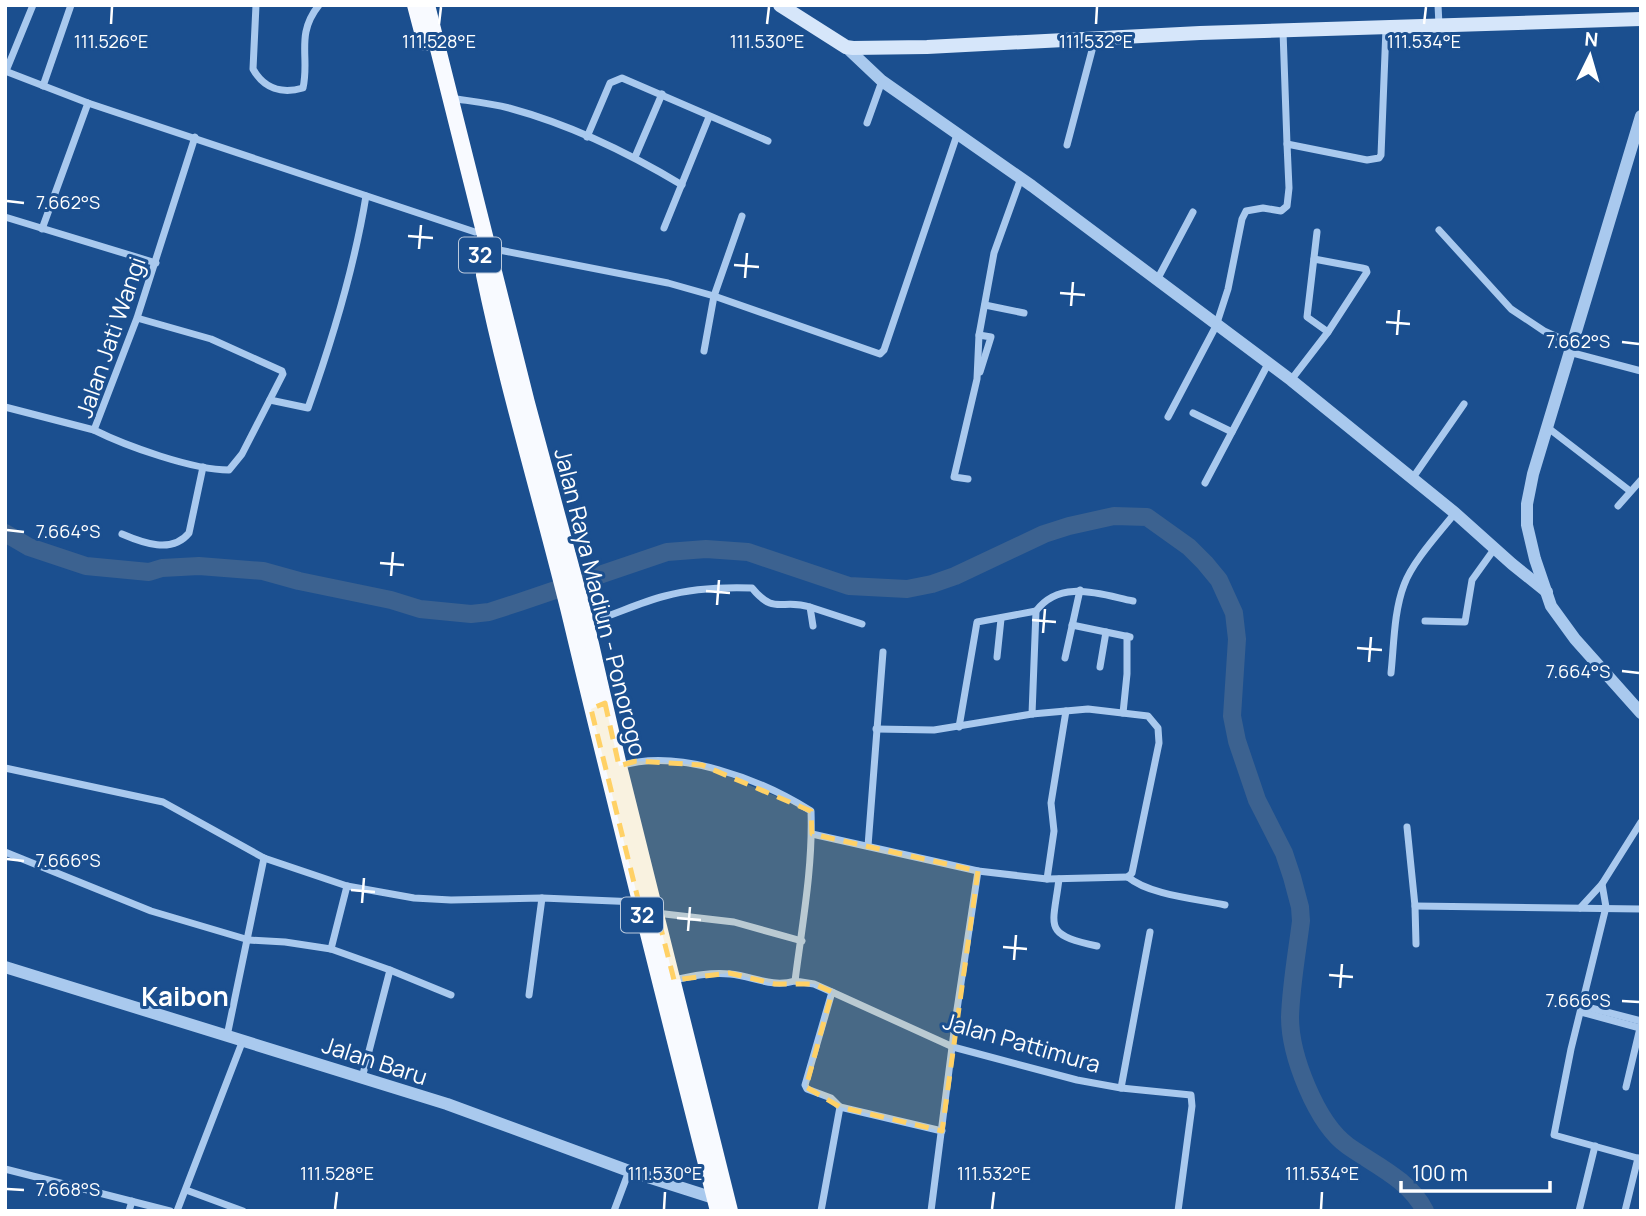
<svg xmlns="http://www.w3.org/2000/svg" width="1646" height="1216" font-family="Manrope,sans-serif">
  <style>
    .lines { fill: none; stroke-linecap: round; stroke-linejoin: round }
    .river { stroke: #3c6290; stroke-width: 18 }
    .minor { stroke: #a9c9ee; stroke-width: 7 }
    .tertiary { stroke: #a9c9ee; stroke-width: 12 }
    .secondary { stroke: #d6e6fa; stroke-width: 14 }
    .trunk { stroke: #f8faff; stroke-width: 16 }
    .marked { fill: #ffd166; fill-opacity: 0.2; stroke: #ffd166; stroke-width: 5; stroke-dasharray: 14 9; stroke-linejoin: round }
    .ticks { fill: none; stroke: #fff; stroke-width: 2.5 }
    .labels { text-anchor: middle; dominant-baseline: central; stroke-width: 6; stroke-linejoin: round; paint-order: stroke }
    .shield { fill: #1b4f8f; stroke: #bbcadd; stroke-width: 2 }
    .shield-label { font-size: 21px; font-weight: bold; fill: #fff }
    .street-label { font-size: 23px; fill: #fff; stroke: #1b4f8f }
    .quarter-label { font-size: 26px; font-weight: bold; fill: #fff; stroke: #1b4f8f }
    .ticks-label { font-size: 18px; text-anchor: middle; fill: #fff; stroke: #1b4f8f; stroke-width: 6; stroke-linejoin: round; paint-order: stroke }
  </style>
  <rect width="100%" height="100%" fill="#1b4f8f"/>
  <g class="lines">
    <path class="river" d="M5,533L29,547L86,566L149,572L162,568L199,566L263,571L299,581L391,600L420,609L471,614L489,612L520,602L667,552L706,549L748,552L849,586L907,589L932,584L955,576L1044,534L1069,526L1114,516L1147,517L1189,547L1205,563L1219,580L1234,613L1237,639L1232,716L1237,741L1257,800L1284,853L1292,877L1300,907L1301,921C1297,953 1291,985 1290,1017C1290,1055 1316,1123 1348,1146C1375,1165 1410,1180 1425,1211"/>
    <g class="minor">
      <path d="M256,5L253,69C264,89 282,94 303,88C310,57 295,35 319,5"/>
      <path d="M1438,5L1439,25"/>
      <path d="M1283,31L1287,144"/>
      <path d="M5,71L88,103L475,232"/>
      <path d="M6,71L33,5"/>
      <path d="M43,86L71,5"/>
      <path d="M450,98C469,101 490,103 509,108C568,124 629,153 682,185"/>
      <path d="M867,123L882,81"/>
      <path d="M587,137L610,83L622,78L768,141"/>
      <path d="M1067,145L1095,39"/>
      <path d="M635,157L662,94"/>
      <path d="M5,217L156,263"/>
      <path d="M664,228L709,117"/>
      <path d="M42,229L88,103"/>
      <path d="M1439,230L1511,309L1544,331L1571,343"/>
      <path d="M1317,232L1307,317L1328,332"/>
      <path d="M489,248L668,283L714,296L880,354L884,350L957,135"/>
      <path d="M1157,280L1193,212"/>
      <path d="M985,305L1024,313"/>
      <path d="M137,318L211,339L282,371L283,374L242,454L229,470C193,470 126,446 94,430L137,318L195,137"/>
      <path d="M979,335L991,337L980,372"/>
      <path d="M704,351L714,296L742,216"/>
      <path d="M1569,352L1641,371"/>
      <path d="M1291,380L1328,332L1367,272L1366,269L1362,268L1314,259"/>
      <path d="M270,400L308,408C333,338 354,269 366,196"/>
      <path d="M5,407L94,430"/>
      <path d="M1193,413L1232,432"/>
      <path d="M1168,417L1216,326L1228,289L1242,219L1246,211L1263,208L1281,211L1287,206L1289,188L1287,144L1367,160L1379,158L1381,155L1386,28"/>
      <path d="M1547,427L1630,491"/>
      <path d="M968,479L954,477L977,379L979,335L994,253L1021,178"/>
      <path d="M1412,479L1464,404"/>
      <path d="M1205,483L1268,364"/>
      <path d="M1618,506L1641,480"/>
      <path d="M122,534C143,543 172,554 189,533L203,467"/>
      <path d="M810,607L862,624"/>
      <path d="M1425,621L1465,622L1472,580L1495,548"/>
      <path d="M587,623C614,615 638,603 665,596C694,588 722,587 752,588C775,616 781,598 810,607L813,626"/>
      <path d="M1072,625L1130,637"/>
      <path d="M997,657L1001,619"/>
      <path d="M1065,658L1080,590"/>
      <path d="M1100,667L1106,632"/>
      <path d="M1391,673C1394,644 1394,611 1404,585C1412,562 1440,532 1455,513"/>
      <path d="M1123,713L1127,674V636"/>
      <path d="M1032,714L1036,611C1060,579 1099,594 1133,601"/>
      <path d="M959,727L977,622L1036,611"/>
      <path d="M876,729L934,730L1032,714L1088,709L1148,716L1158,728L1159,743L1132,873L1128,877"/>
      <path d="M620,766C679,748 760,779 811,811C813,868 802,925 795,981L814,984L832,992L953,1047L1077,1080L1121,1088L1191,1095L1192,1106L1178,1211"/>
      <path d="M5,768L163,802L264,858L347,886L414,898L451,900L542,898L638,902"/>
      <path d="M1641,822L1602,884L1606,907L1571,1049L1554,1135L1641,1159"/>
      <path d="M1407,827L1415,906L1416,944"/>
      <path d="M812,834L978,871L1047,879L1128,877"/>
      <path d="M868,846L883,652"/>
      <path d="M5,852L151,911L249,940L285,942L331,949L390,970L362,1078"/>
      <path d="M1128,877C1149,895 1198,899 1225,905"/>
      <path d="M1047,879L1054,831L1051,803L1066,711"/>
      <path d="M1059,879C1053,928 1042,934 1097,946"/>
      <path d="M1415,906L1641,909"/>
      <path d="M1580,908L1602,884"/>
      <path d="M656,913L734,922L802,941"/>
      <path d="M331,949L347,886"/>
      <path d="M390,970L451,995"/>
      <path d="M674,980C692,976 711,972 730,974C753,976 771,988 795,981"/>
      <path d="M529,995L542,898"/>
      <path d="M1583,1006L1641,1021"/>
      <path d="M1581,1012L1640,1028L1626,1087"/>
      <path d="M227,1036L264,858"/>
      <path d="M1121,1088L1150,932"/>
      <path d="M840,1107L942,1131"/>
      <path d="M5,1169L170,1211"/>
      <path d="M186,1190L243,1211"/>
      <path d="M129,1211L132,1201"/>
      <path d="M177,1211L243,1040"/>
      <path d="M614,1211L629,1171"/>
      <path d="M821,1211L840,1107L831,1098L807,1089L805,1085L832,992"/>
      <path d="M931,1211L956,1016L978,871"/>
      <path d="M1579,1211L1595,1146"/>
      <path d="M1625,1211L1638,1158"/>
    </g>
    <g class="tertiary">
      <path d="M846,47L882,81L1032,186L1291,380L1455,513L1512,564L1547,592"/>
      <path d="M1641,116L1533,474L1527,504V525L1535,559L1551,606L1575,639L1641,713"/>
      <path d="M5,967L447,1104L629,1171L720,1200"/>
    </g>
    <path class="secondary" d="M780,5L846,47L853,48L927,47L1200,33L1641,19"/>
    <g class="trunk">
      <path d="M415,5L425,43"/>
      <path d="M427,5L527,403L585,618L619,766L730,1211"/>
      <path d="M484,275C508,391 543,505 571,620C618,817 668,1014 718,1211"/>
    </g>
  </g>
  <path class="marked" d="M605,703L619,766L636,761L702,765L811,811L812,834L978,871L942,1131L840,1107L806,1087L832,992L814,984H775L729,973L674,980L657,913L641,911L591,709Z"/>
  <path class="ticks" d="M111,24L112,7M439,24L441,7M767,24L769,7M1096,24L1097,7M1424,24L1426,7M7,201L24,203M408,236L433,238M419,249L421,225M734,265L759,267M745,278L747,253M1060,293L1085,295M1071,306L1073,282M1386,322L1410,324M1397,335L1399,310M1622,342L1639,344M7,530L24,532M380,563L404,565M391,576L393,552M706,591L730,593M717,605L719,580M1032,620L1056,622M1043,633L1045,609M1357,648L1382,650M1369,662L1371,637M1622,671L1639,673M7,859L24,861M351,890L375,892M362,903L364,878M677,918L701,920M688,931L690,907M1003,947L1027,949M1014,960L1016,935M1329,975L1353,977M1340,988L1342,964M1622,1001L1639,1002M7,1189L24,1190M335,1209L337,1192M664,1209L665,1192M992,1209L994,1192M1321,1209L1322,1192"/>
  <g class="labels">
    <g class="shield">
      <rect x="459" y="237.5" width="42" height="35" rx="5"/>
      <rect x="621" y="897.5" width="42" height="35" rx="5"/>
    </g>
    <g class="shield-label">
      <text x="480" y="255">32</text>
      <text x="642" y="915">32</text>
    </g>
    <g class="street-label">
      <text transform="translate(110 337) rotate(-71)">Jalan Jati Wangi</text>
      <text transform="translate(601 602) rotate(76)">Jalan Raya Madiun - Ponorogo</text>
      <text transform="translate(1022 1042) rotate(16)">Jalan Pattimura</text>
      <text transform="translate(375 1060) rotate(18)">Jalan Baru</text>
    </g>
    <g class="quarter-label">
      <text x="185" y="996">Kaibon</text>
    </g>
  </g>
  <g class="ticks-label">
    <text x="439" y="48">111.528°E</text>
    <text x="767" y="48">111.530°E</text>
    <text x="1096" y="48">111.532°E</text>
    <text x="1424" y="48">111.534°E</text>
    <text x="111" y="48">111.526°E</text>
    <text x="68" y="209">7.662°S</text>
    <text x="1578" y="348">7.662°S</text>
    <text x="68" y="538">7.664°S</text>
    <text x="1578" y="678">7.664°S</text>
    <text x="68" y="867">7.666°S</text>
    <text x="1578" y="1007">7.666°S</text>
    <text x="337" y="1180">111.528°E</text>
    <text x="665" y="1180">111.530°E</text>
    <text x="994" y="1180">111.532°E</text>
    <text x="1322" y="1180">111.534°E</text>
    <text x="68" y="1196">7.668°S</text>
  </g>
  <rect width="1646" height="1216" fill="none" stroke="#ffffff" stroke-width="14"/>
  <g transform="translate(1590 56) rotate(5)" stroke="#1b4f8f" stroke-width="5" paint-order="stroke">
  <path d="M0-5L12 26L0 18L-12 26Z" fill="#ffffff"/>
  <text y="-10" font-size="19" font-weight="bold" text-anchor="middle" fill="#ffffff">N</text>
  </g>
  <path d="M1401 1181v10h149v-10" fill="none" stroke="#ffffff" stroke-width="3.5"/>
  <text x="1412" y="1181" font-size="21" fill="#ffffff" stroke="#1b4f8f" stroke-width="5" paint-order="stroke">100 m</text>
</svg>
